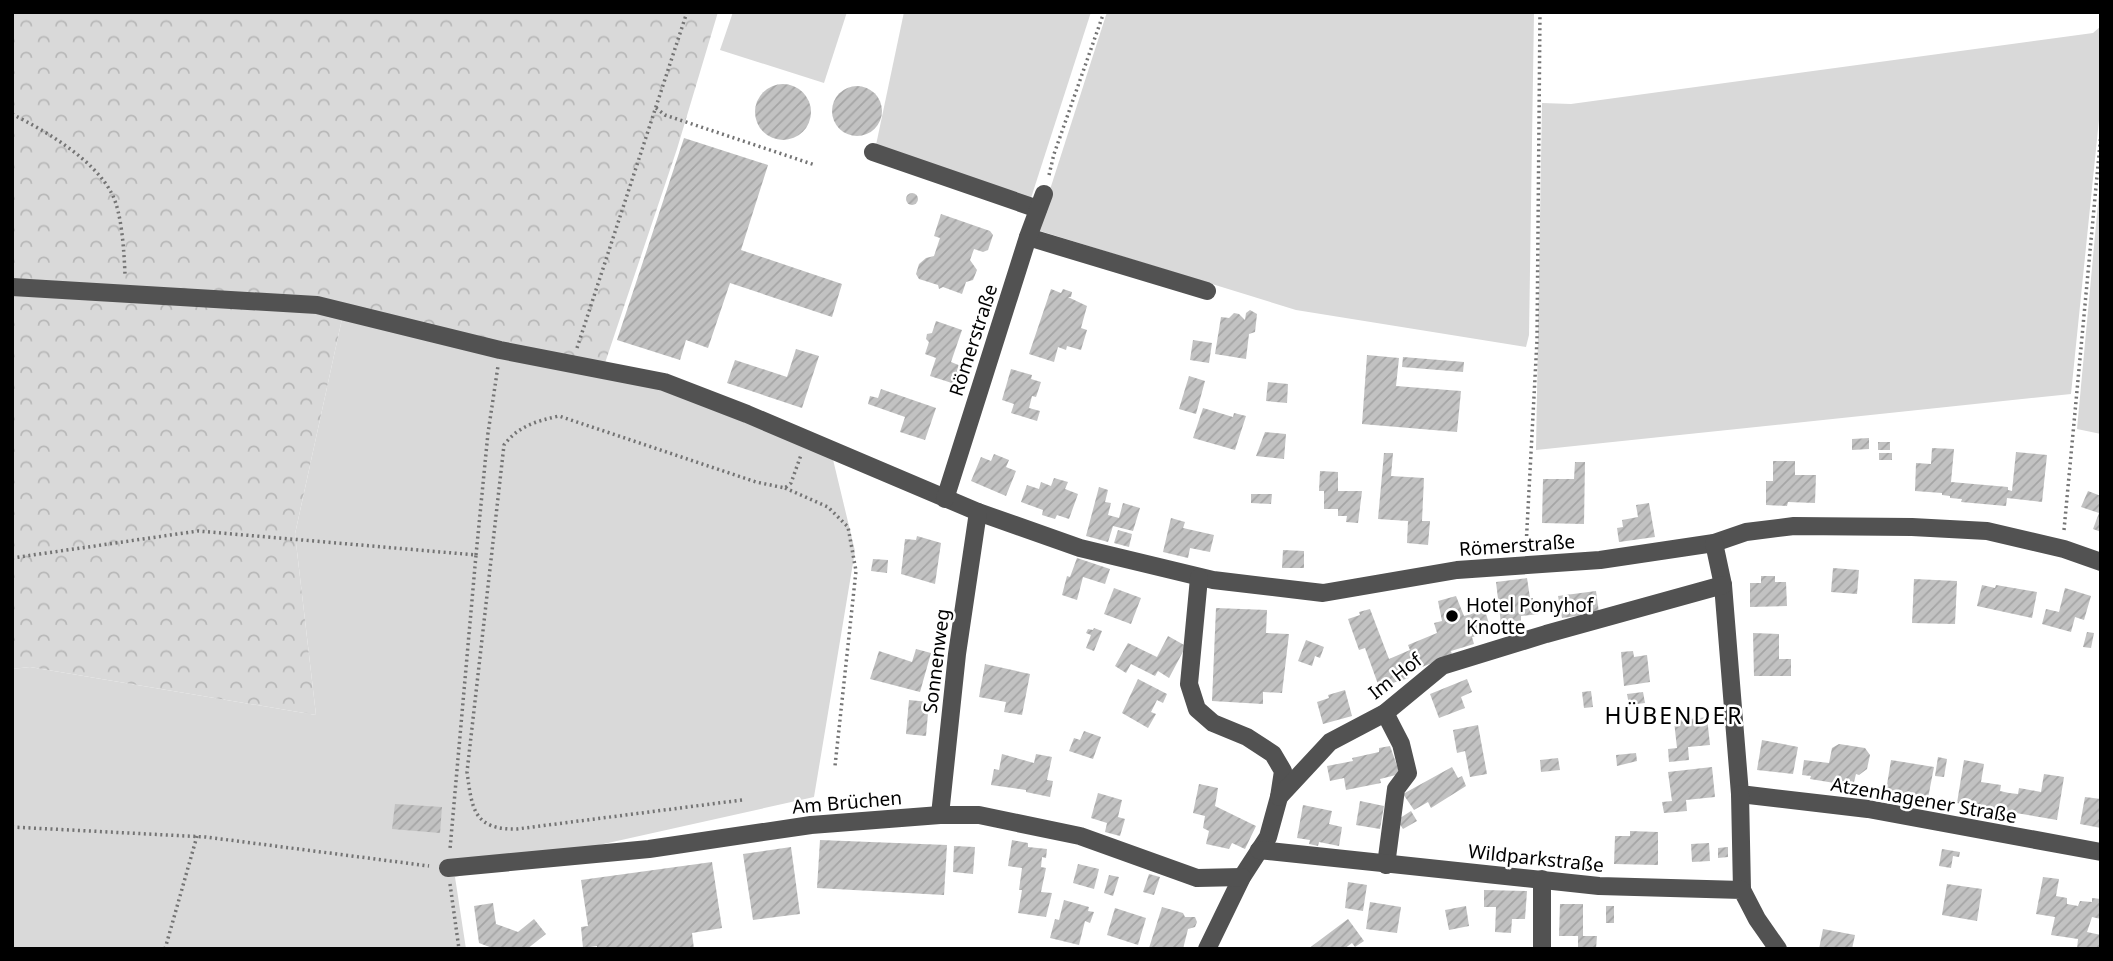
<svg xmlns="http://www.w3.org/2000/svg" width="2113" height="961" font-family="'Noto Sans',sans-serif">
  <style>
    .green { fill: #d9d9d9 }
    .forest { fill: url(#forest-crowns) }
    .building { fill: url(#building-hatch) }
    .lines { fill: none; stroke-linecap: round; stroke-linejoin: round }
    .path { stroke: #747474; stroke-width: 3.5; stroke-dasharray: 2 3.5; stroke-linecap: butt }
    .minor { stroke: #525252; stroke-width: 18 }
    .poi-dot { fill: #000; stroke: #fff; stroke-width: 2.5 }
    .labels { text-anchor: middle; dominant-baseline: central; stroke-width: 5; stroke-linejoin: round; paint-order: stroke }
    .street-label { font-size: 19px; fill: #000; stroke: #fff }
    .poi-label { font-size: 19px; fill: #000; stroke: #fff; text-anchor: start }
    .quarter-label { font-size: 23px; letter-spacing: 2px; fill: #000; stroke: #fff }
  </style>
  <defs>
    <pattern id="forest-crowns" width="20" height="18" patternUnits="userSpaceOnUse" patternTransform="scale(1.75)"><rect width="20" height="18" fill="#d9d9d9"/><path d="M2 6a3 3 0 1 1 6 0M12 15a3 3 0 1 1 6 0" fill="none" stroke="#b8b8b8"/></pattern>
    <pattern id="building-hatch" width="6" height="6" patternUnits="userSpaceOnUse" patternTransform="scale(1.75)"><rect width="6" height="6" fill="#c2c2c2"/><path d="M-1 1l2-2M0 6l6-6M5 7l2-2" fill="none" stroke="#a5a5a5"/></pattern>
  </defs>
  <rect width="100%" height="100%" fill="#fff"/>
  <g class="green">
    <path d="M733,12H847L824,83L720,50Z"/>
    <path d="M904,12H1091L1031,198L876,145Z"/>
    <path d="M1107,12H1534L1529,335L1526,347L1296,310L1037,230Z"/>
    <path d="M2101,26V100L2071,394L1536,450L1542,103L1571,104L2093,33Z"/>
    <path d="M2101,171V434L2077,429Z"/>
    <path d="M345,305L605,363L830,447L855,551L814,797L455,877L466,949H12V669L30,667L316,715L295,534Z"/>
  </g>
  <path class="forest" d="M12,12H718L677,149L605,363L500,350L345,305L295,534L316,715L30,667L12,669Z"/>
  <g class="building">
    <circle cx="783" cy="112" r="28"/>
    <circle cx="857" cy="111" r="25"/>
    <path d="M684,138L768,165L741,250L842,284L832,317L730,283L708,348L686,340L680,360L617,340Z"/>
    <circle cx="912" cy="199" r="6"/>
    <path d="M941,214L990,231L993,235L988,250L983,252L974,249L970,260L977,270L973,280L966,282L962,294L943,287L939,289L938,285L919,279L916,274L919,264L926,258L934,256L940,238L934,236Z"/>
    <path d="M1051,289L1061,293L1063,289L1072,292L1071,297H1068L1087,306L1081,328L1087,330L1081,350L1067,346L1066,350L1058,347L1054,362L1029,354Z"/>
    <path d="M1250,310L1257,314L1255,332L1249,334L1246,359L1215,354L1221,317L1229,318L1234,313L1239,314L1245,320L1246,313Z"/>
    <path d="M936,321L962,330L951,362L961,366L955,384L930,376L936,358L925,354L929,342L926,339L927,334L932,333Z"/>
    <path d="M1193,340L1212,343L1209,363L1190,360Z"/>
    <path d="M796,349L819,356L802,408L727,383L735,360L787,377Z"/>
    <path d="M1367,355L1399,358L1396,386L1461,391L1457,432L1362,424Z"/>
    <path d="M1403,357L1464,362L1463,372L1402,367Z"/>
    <path d="M1011,369L1032,375L1031,379L1041,382L1036,397L1032,396L1029,408L1040,411L1037,421L1011,413L1014,404L1002,400Z"/>
    <path d="M1189,376L1205,381L1196,414L1179,409Z"/>
    <path d="M1268,382L1288,384L1287,403L1266,401Z"/>
    <path d="M881,389L936,408L925,440L900,432L905,417L868,404L870,396L878,398Z"/>
    <path d="M1203,408L1233,417L1234,413L1246,416L1235,450L1193,438Z"/>
    <path d="M1265,432L1286,434L1284,459L1256,456Z"/>
    <path d="M1869,438V449L1852,450V439Z"/>
    <rect x="1878" y="442" width="12" height="8"/>
    <path d="M1932,448L1954,449L1951,482L2008,487V490L2012,491L2016,452L2047,455L2042,502L2007,498L2006,506L1961,502L1962,499L1950,498V496L1942,495V493L1915,491L1916,463L1931,464Z"/>
    <path d="M1384,453H1393L1391,476L1424,478L1422,521H1430L1428,545L1407,543L1408,521L1378,519Z"/>
    <rect x="1879" y="453" width="13" height="7"/>
    <path d="M994,454L1009,460L1006,467L1016,471L1006,496L971,481L981,457L991,461Z"/>
    <path d="M1773,461H1795V475H1816L1815,503L1788,502L1787,506L1766,505V481H1773Z"/>
    <path d="M1575,462H1585L1584,524L1542,523L1543,479H1574Z"/>
    <path d="M1320,471L1338,472V491H1362L1358,523L1346,522L1347,516H1338V509H1324V491H1319Z"/>
    <path d="M1054,478L1068,482L1065,489L1078,494L1069,519L1057,515L1055,519L1042,515L1043,510L1021,502L1027,485L1039,489L1041,482L1051,486Z"/>
    <path d="M1099,487L1108,490L1105,502L1111,503L1108,515L1119,518L1123,503L1140,508L1133,531L1113,526L1108,542L1086,536Z"/>
    <path d="M2088,491L2101,496V532L2093,529L2099,513L2081,507Z"/>
    <path d="M1251,494H1272L1271,504L1251,503Z"/>
    <path d="M1649,503L1655,537L1619,542L1617,528L1623,527L1622,520L1638,517L1636,505Z"/>
    <path d="M1171,518L1185,522L1183,528L1214,535L1210,552L1190,548L1188,558L1163,552Z"/>
    <path d="M1118,530L1132,534L1129,547L1114,543Z"/>
    <path d="M917,536L941,543L935,584L901,574L905,539L916,540Z"/>
    <path d="M1283,550L1304,551V568H1282Z"/>
    <path d="M1077,558L1110,569L1105,584L1083,577L1077,600L1062,595L1067,576L1070,577Z"/>
    <path d="M873,559L888,560L887,573L871,571Z"/>
    <path d="M1833,568L1859,570L1857,594L1831,592Z"/>
    <path d="M1761,576H1775V582H1786L1787,606L1750,607V583H1761Z"/>
    <path d="M1527,578L1530,598H1533V601H1538L1539,614L1521,616V621L1501,624L1496,582Z"/>
    <path d="M1914,579L1957,581L1955,624L1912,623Z"/>
    <path d="M1982,585L1995,588L1996,585L2037,592L2032,618L1977,606Z"/>
    <path d="M1114,588L1141,598L1131,624L1104,614Z"/>
    <path d="M2065,588L2091,596L2084,620L2075,617L2071,632L2042,624L2046,609L2059,612Z"/>
    <path d="M1596,591L1599,613L1562,618L1558,596Z"/>
    <path d="M1456,596L1464,616L1485,610L1491,631L1472,637L1474,644L1451,651L1452,655L1407,673L1409,678L1379,687L1365,648L1359,650L1348,619L1360,615L1359,612L1370,609L1389,659L1410,650L1408,645L1437,633L1434,623L1442,621L1438,601Z"/>
    <path d="M1216,608L1267,610L1266,633L1289,634L1282,693L1263,692V704L1212,701Z"/>
    <path d="M1094,628L1102,631L1094,651L1086,648L1091,635L1086,633L1088,629L1093,630Z"/>
    <path d="M2087,632L2094,633L2091,648L2083,647Z"/>
    <path d="M1753,633L1779,634V659H1791V676H1754Z"/>
    <path d="M1168,636L1186,646L1169,678L1158,671L1155,676L1131,664L1126,673L1115,666L1128,643L1157,657Z"/>
    <path d="M1306,640L1324,647L1320,658L1315,656L1312,666L1298,661Z"/>
    <path d="M916,649L931,653L920,692L870,679L879,651L912,662Z"/>
    <path d="M1633,651L1634,657L1647,655L1650,682L1624,686L1621,652Z"/>
    <path d="M985,664L1030,674L1022,715L1004,712L1006,702L979,697Z"/>
    <path d="M1138,679L1167,694L1163,703L1157,700L1151,712L1156,714L1148,728L1122,713Z"/>
    <path d="M1467,679L1472,692L1461,697L1465,708L1439,718L1430,694Z"/>
    <path d="M1345,690L1352,716L1323,724L1317,702L1329,698L1328,695Z"/>
    <path d="M1591,691L1593,707L1584,708L1582,692Z"/>
    <path d="M1643,692L1645,703L1629,705L1627,694Z"/>
    <path d="M909,700L929,702L926,736L906,734Z"/>
    <path d="M1707,717L1710,745L1688,747L1689,760L1669,762L1668,749L1677,748L1674,721Z"/>
    <path d="M1478,725L1487,774L1470,777L1465,751L1457,753L1453,730Z"/>
    <path d="M1084,731L1101,737L1093,759L1069,751L1074,738L1080,740Z"/>
    <path d="M1762,740L1798,747L1793,774L1757,770Z"/>
    <path d="M1839,744L1865,748L1870,755L1867,769L1859,775L1856,774L1853,786L1810,779L1811,776L1802,775L1804,760L1829,763L1832,748Z"/>
    <path d="M1390,746L1400,774L1380,779L1381,783L1346,790L1344,778L1330,781L1327,766L1353,761L1352,758L1379,752V748Z"/>
    <path d="M1636,753L1637,761L1617,766L1616,755Z"/>
    <path d="M1002,754L1034,763L1036,754L1052,757L1047,780L1053,781L1050,797L1026,792V790L991,785L994,769L999,770Z"/>
    <path d="M1938,757L1947,759L1944,777L1935,776Z"/>
    <path d="M1558,758L1560,770L1541,772L1540,760Z"/>
    <path d="M1891,760L1934,767L1928,798L1886,791Z"/>
    <path d="M1964,760L1984,764L1981,782L2001,785L2000,791L2009,793L2018,794L2019,788L2041,792L2044,774L2064,777L2057,820L1957,803Z"/>
    <path d="M1452,767L1458,778L1462,776L1466,786L1431,808L1428,802L1414,810L1403,794Z"/>
    <path d="M1712,767L1715,797L1686,800L1687,811L1664,813L1662,802L1672,801L1668,772Z"/>
    <path d="M1199,784L1218,788L1215,806L1256,826L1245,849L1232,843L1229,849L1206,844L1209,831L1203,828L1205,816L1193,813Z"/>
    <path d="M1098,793L1122,800L1118,817L1125,819L1120,836L1105,832L1107,823L1091,818Z"/>
    <path d="M2085,797L2101,799V828L2080,824Z"/>
    <path d="M1360,801L1384,806L1380,829L1356,825Z"/>
    <path d="M395,804L442,807L440,833L392,829Z"/>
    <path d="M1303,805L1332,811L1329,824L1342,827L1339,846L1319,842L1318,846L1309,844L1310,840L1297,838Z"/>
    <path d="M1411,811L1417,821L1403,829L1397,820Z"/>
    <path d="M1630,831L1658,832V865L1614,864L1615,836H1630Z"/>
    <path d="M820,840L947,845L944,895L817,888Z"/>
    <path d="M1012,840L1028,843V847L1047,849L1046,858L1042,857L1041,867L1046,868L1041,892L1052,893L1046,917L1018,913L1022,890H1019L1022,868L1008,866Z"/>
    <path d="M1709,843L1710,861L1692,862L1691,844Z"/>
    <path d="M954,846L975,847L973,874L953,872Z"/>
    <path d="M791,847L800,914L753,920L743,854Z"/>
    <path d="M1728,847V857L1718,858V848Z"/>
    <path d="M1942,849L1960,852L1959,857L1953,856L1951,868L1939,866Z"/>
    <path d="M712,862L722,928L692,933L694,949H597V946L583,948L581,927L588,926L581,880Z"/>
    <path d="M1078,864L1099,869L1094,889L1073,883Z"/>
    <path d="M1149,874L1160,877L1154,895L1143,892Z"/>
    <path d="M1109,875L1119,877L1113,896L1104,893Z"/>
    <path d="M2043,877L2059,879L2056,896L2067,898V904L2078,906L2080,901L2092,902V898L2101,899V919L2092,917L2087,932L2101,935L2100,949H2077L2078,939L2051,935L2055,917L2036,914Z"/>
    <path d="M1348,882L1367,885L1363,911L1345,908Z"/>
    <path d="M1947,884L1982,889L1977,921L1942,915Z"/>
    <path d="M1484,890L1527,891L1525,919H1512L1511,933L1495,932L1496,907H1484Z"/>
    <path d="M1064,900L1089,907L1088,911L1094,912L1090,923L1085,921L1079,945L1050,938L1055,919L1059,920Z"/>
    <path d="M1370,902L1401,907L1397,933L1366,929Z"/>
    <path d="M493,903L496,924L518,932L534,919L546,934L527,949H495L479,943L474,906Z"/>
    <path d="M1560,904H1583V936H1597L1596,949H1578V936H1559Z"/>
    <path d="M1466,906L1469,926L1449,930L1445,910Z"/>
    <rect x="1606" y="906" width="8" height="17"/>
    <path d="M1162,907L1183,913L1185,917H1195L1197,922L1195,927L1188,929L1183,949L1149,948Z"/>
    <path d="M1115,908L1146,918L1138,945L1107,935Z"/>
    <path d="M1348,919L1364,941L1355,947L1352,943L1344,949H1308Z"/>
    <path d="M1823,929L1855,935L1852,949H1819Z"/>
  </g>
  <g class="lines">
    <g class="path">
      <path d="M656,108L665,115L815,165"/>
      <path d="M12,114C47,132 94,159 112,194C122,213 124,252 125,274"/>
      <path d="M1049,175L1054,154L1104,12"/>
      <path d="M577,348L687,12"/>
      <path d="M785,488L828,507L848,527L856,571L835,766"/>
      <path d="M2064,530L2101,133"/>
      <path d="M1526,547L1537,340L1540,12"/>
      <path d="M476,555L488,433L498,366"/>
      <path d="M12,558L198,531L476,555L450,849"/>
      <path d="M742,800L517,829C473,830 472,808 467,772L504,445C518,426 537,421 559,416L756,482L785,488L791,483L801,455"/>
      <path d="M12,827L206,837L429,866"/>
      <path d="M450,884L459,949"/>
      <path d="M165,949L197,836"/>
    </g>
    <g class="minor">
      <path d="M873,152L1038,209"/>
      <path d="M1028,237L1207,291"/>
      <path d="M12,287L317,305L500,350L664,382L747,414L978,512L1080,548L1213,580L1323,593L1457,570L1600,560L1714,543L1746,532L1794,526L1912,527L1987,531L2064,549L2101,562"/>
      <path d="M945,499L1028,237L1044,194"/>
      <path d="M1714,543L1723,585L1740,794L1868,809L2101,852"/>
      <path d="M1199,578L1189,684L1197,709L1213,723L1247,737L1273,754L1283,771L1279,797L1268,837L1242,877L1207,949"/>
      <path d="M1385,713L1401,744L1408,773L1396,789L1386,865"/>
      <path d="M1740,794L1742,890"/>
      <path d="M1279,797L1330,742L1385,713L1442,666L1546,634L1723,585"/>
      <path d="M940,815L957,654L978,512"/>
      <path d="M1259,850L1599,886L1742,890L1757,919L1778,949"/>
      <path d="M448,868L649,849L811,825L940,815H979L1080,836L1197,878L1242,877"/>
      <path d="M1542,879V949"/>
    </g>
  </g>
  <circle class="poi-dot" cx="1452" cy="616" r="7"/>
  <g class="labels">
    <g class="street-label">
      <text transform="translate(973 340) rotate(-72)">Römerstraße</text>
      <text transform="translate(1517 545) rotate(-4)">Römerstraße</text>
      <text transform="translate(936 661) rotate(-83)">Sonnenweg</text>
      <text transform="translate(1395 676) rotate(-38)">Im Hof</text>
      <text transform="translate(1924 800) rotate(10)">Atzenhagener Straße</text>
      <text transform="translate(847 802) rotate(-5)">Am Brüchen</text>
      <text transform="translate(1536 858) rotate(6)">Wildparkstraße</text>
    </g>
    <g class="poi-label">
      <text x="1466" y="605">Hotel Ponyhof<tspan x="1466" dy="22">Knotte</tspan></text>
    </g>
    <g class="quarter-label">
      <text x="1674" y="715">HÜBENDER</text>
    </g>
  </g>
  <rect width="2113" height="961" fill="none" stroke="#000000" stroke-width="28"/>
</svg>
